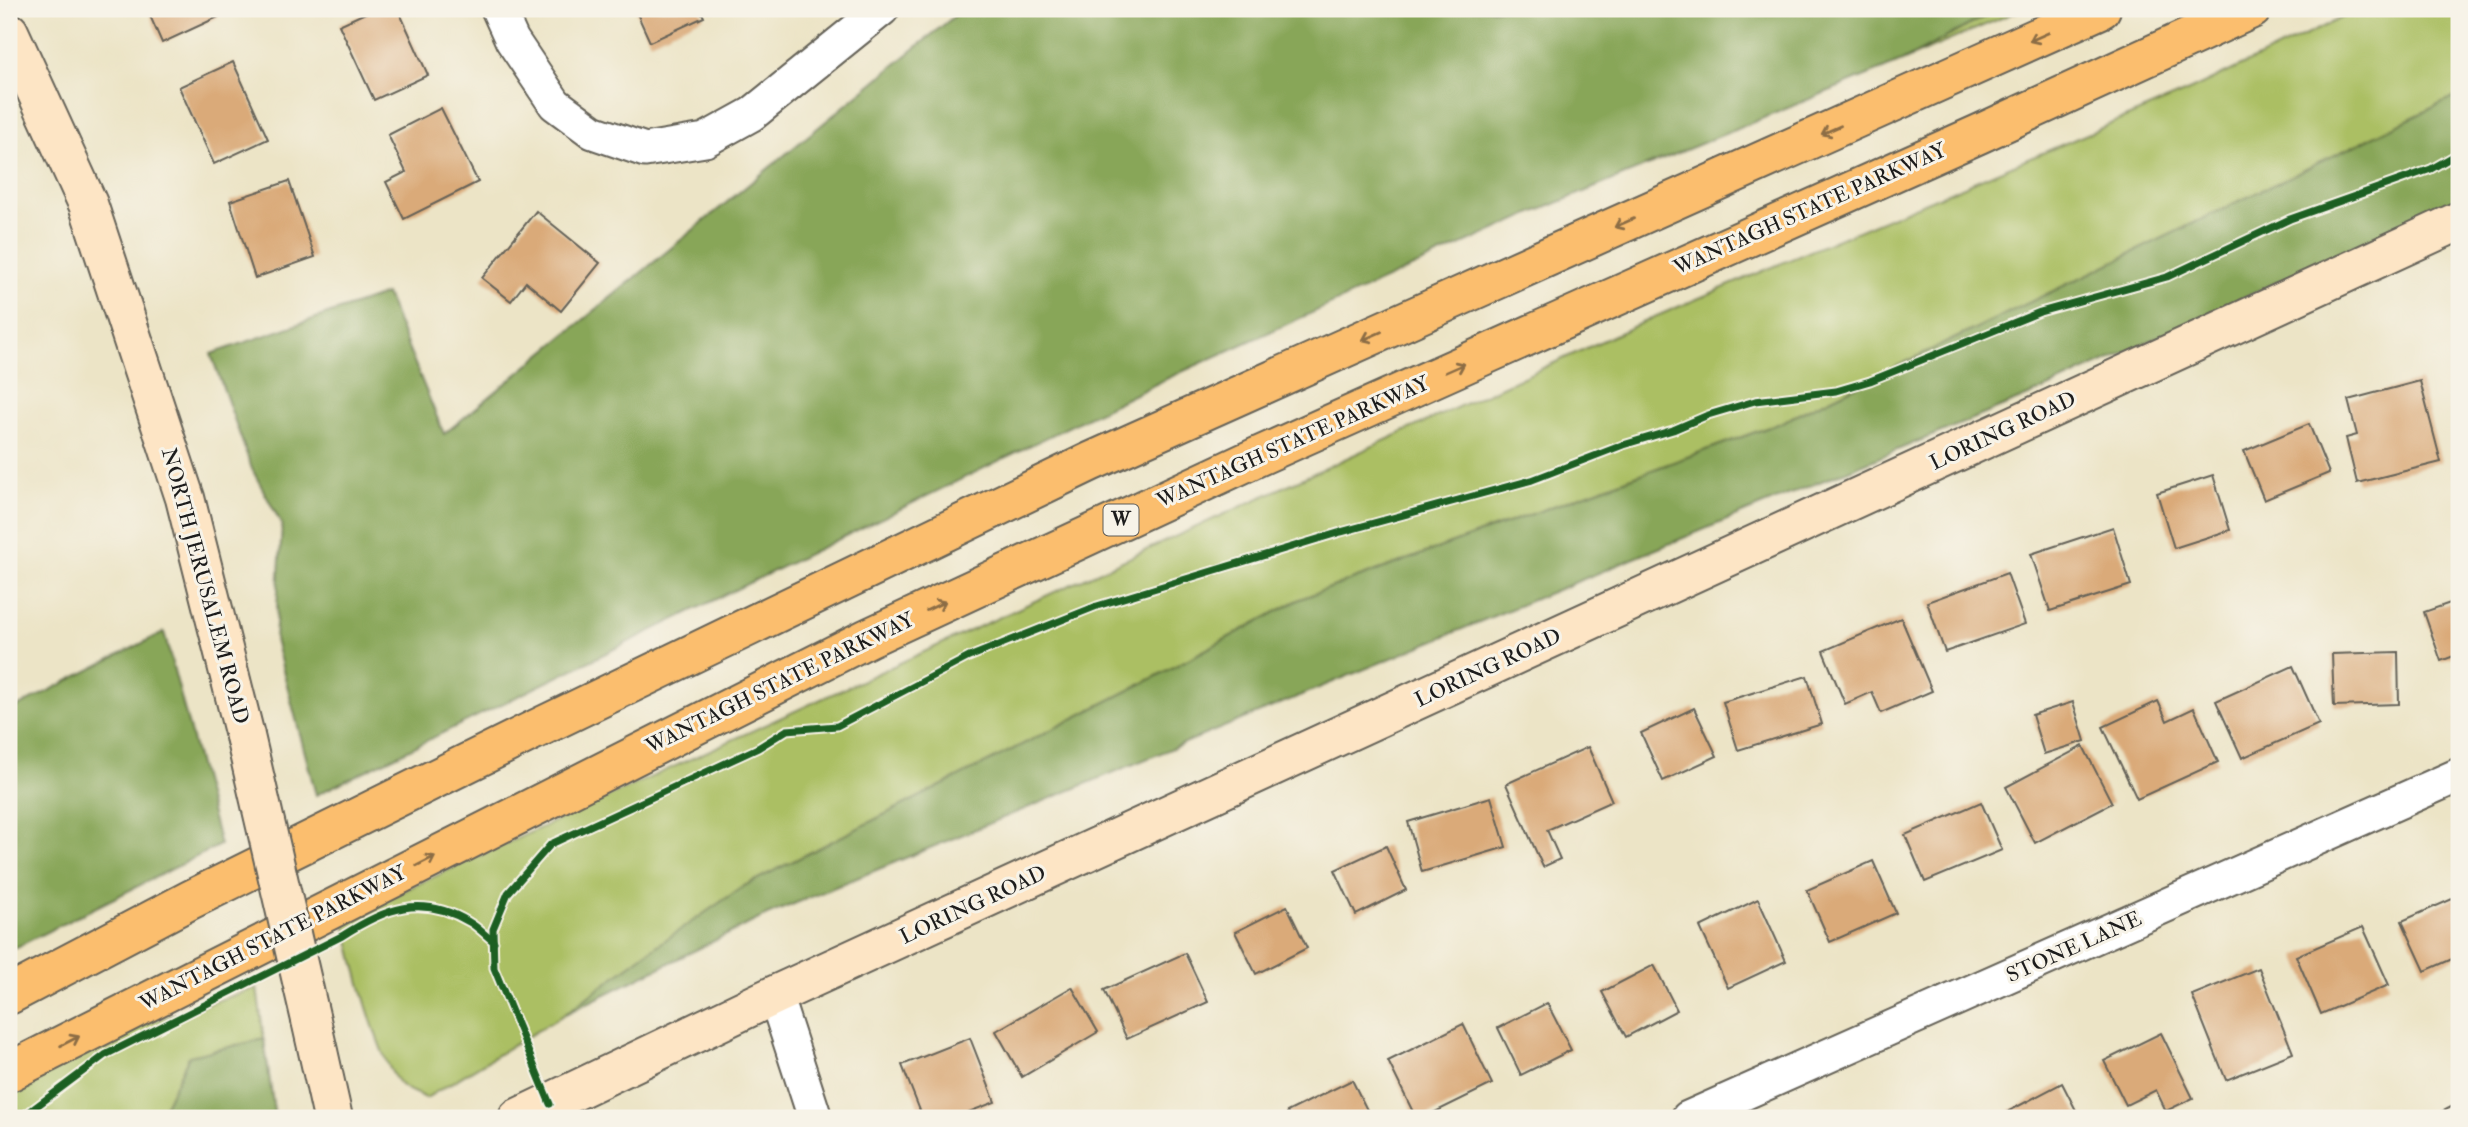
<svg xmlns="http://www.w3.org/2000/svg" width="2468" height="1127" font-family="'IM FELL Double Pica',serif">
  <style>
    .green { fill: #abbf63; stroke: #646e40; stroke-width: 2 }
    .forest { fill: #88a659; stroke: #52613a; stroke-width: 2 }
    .building { fill: #daaa79 }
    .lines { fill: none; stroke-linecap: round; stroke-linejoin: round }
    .street-casing { stroke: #656258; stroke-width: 37 }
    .secondary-casing { stroke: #656258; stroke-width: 42 }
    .highway-casing { stroke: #656258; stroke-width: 42 }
    .street { stroke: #fff; stroke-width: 33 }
    .secondary { stroke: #fde5c5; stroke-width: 38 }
    .highway { stroke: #fbbe6e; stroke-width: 38 }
    .secondary-bridge-casing { stroke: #656258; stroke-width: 42; stroke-linecap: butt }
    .secondary-bridge { stroke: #fde5c5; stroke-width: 38 }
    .cycleway-casing { stroke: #f7f3e8; stroke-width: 11 }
    .cycleway { stroke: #1b5e20; stroke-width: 7 }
    .oneway { stroke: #8c6d45 }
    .labels { text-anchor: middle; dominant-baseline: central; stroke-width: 6; stroke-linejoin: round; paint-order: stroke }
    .shield { fill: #f7f3e8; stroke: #5e5c59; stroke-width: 2 }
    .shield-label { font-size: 19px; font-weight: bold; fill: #1c1c1c }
    .street-label { font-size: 21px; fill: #1c1c1c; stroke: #f7f3e8 }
  </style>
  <rect width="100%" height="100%" fill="#f7f3e8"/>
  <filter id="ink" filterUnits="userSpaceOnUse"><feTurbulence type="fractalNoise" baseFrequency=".0143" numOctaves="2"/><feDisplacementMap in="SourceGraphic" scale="14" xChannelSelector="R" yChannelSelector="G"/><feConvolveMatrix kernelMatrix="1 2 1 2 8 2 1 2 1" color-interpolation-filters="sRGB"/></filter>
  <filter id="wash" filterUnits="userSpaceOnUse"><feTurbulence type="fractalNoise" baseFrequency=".00686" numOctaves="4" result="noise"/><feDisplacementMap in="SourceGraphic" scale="28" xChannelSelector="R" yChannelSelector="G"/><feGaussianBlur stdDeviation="1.57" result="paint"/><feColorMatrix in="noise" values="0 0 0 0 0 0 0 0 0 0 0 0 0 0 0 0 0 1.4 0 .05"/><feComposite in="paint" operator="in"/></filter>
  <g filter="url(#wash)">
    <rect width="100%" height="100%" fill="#ece4c6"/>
    <g class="green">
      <path d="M1999,9H2022L1902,61Z"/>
      <path d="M2360,9H2459V95L1780,423L1300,599L1155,677L744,886L645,954L565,1014L426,1098C418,1094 408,1091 402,1086C379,1066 351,952 344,918L1652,318L2191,90Z"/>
      <path d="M257,988L264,1039L189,1056L159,1118H9V1093L127,1029Z"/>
    </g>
    <g class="forest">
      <path d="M963,9H1999L1902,61L1528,215L1166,379L316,795L275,640L282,525L252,469L211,354L386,294L444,434Z"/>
      <path d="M2459,95V198L2048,388L767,915L565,1014L645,954L744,886L1155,677L1300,599L1780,423Z"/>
      <path d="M164,632L220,845L9,951V711Z"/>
      <path d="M264,1039L275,1118H159L189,1056Z"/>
    </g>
    <g id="blocks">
      <g class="building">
        <path d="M147,9H214L218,17L162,43Z"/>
        <path d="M374,9H398L428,75L374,100L339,25Z"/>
        <path d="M635,9H700L704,17L650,42Z"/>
        <path d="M233,62L268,139L214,164L179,87Z"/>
        <path d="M441,108L478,182L404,219L386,182L406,172L388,135Z"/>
        <path d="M289,181L315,257L255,278L230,201Z"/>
        <path d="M536,211L600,263L561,311L526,282L511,301L482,278Z"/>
        <path d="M2420,381L2441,462L2357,483L2346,438L2357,435L2348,400Z"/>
        <path d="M2309,424L2329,473L2264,500L2244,451Z"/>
        <path d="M2213,475L2230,530L2174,548L2157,493Z"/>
        <path d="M2113,527L2131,585L2050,611L2031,554Z"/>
        <path d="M2007,573L2025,624L1945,652L1927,602Z"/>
        <path d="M2459,600V654L2441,661L2424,612Z"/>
        <path d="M1901,618L1932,691L1881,713L1872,692L1845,704L1823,651Z"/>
        <path d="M2398,652L2399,704L2334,706L2332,654Z"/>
        <path d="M2293,666L2319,724L2242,758L2216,701Z"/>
        <path d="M1807,676L1822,724L1738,750L1723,702Z"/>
        <path d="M2158,701L2167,721L2194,708L2218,762L2137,799L2103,727Z"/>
        <path d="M2073,702L2085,741L2044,754L2032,715Z"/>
        <path d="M1694,708L1717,756L1663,781L1641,733Z"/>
        <path d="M2083,746L2112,803L2035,843L2006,787Z"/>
        <path d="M1588,747L1612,801L1547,830L1560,859L1543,867L1506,784Z"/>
        <path d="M1491,797L1506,847L1422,872L1408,822Z"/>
        <path d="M1981,802L2002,850L1925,882L1905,835Z"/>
        <path d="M1386,846L1406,890L1356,915L1335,870Z"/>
        <path d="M1873,861L1896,913L1830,942L1807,890Z"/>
        <path d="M2459,896V956L2425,971L2402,921Z"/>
        <path d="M1758,899L1786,961L1728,988L1700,927Z"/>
        <path d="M1287,906L1307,948L1256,974L1235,932Z"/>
        <path d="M2363,927L2389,985L2321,1014L2296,956Z"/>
        <path d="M1185,953L1208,1002L1127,1039L1104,990Z"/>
        <path d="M1654,965L1677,1010L1626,1037L1602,992Z"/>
        <path d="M2259,968L2293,1053L2226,1080L2192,995Z"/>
        <path d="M1072,987L1098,1032L1022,1077L996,1031Z"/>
        <path d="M1547,1003L1571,1050L1521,1075L1498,1028Z"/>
        <path d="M1463,1024L1492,1084L1423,1118H1416L1388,1061Z"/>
        <path d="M2161,1033L2193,1098L2166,1111L2156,1090L2126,1105L2104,1061Z"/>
        <path d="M970,1038L995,1102L953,1118H923L902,1065Z"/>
        <path d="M1352,1080L1371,1118H1290L1287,1112Z"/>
        <path d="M2062,1083L2080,1118H2013L2009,1111Z"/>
        <path d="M2459,1103V1118H2430Z"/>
      </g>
    </g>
  </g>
  <g filter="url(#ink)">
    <use href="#blocks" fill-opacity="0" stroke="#656258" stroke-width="2"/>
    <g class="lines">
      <g class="street-casing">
        <g id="street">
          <path d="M498,9L512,40L555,104L593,132L645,150L705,140L752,114L882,9"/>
          <path d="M775,995L815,1118"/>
          <path d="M1688,1118L2459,775"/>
        </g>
      </g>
      <g class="secondary-casing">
        <g id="secondary">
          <path d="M9,32L88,204L185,498L245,736"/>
          <path d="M311,1020L333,1118"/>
          <path d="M518,1118L775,995L2459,221"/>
        </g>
      </g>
      <g class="highway-casing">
        <g id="highway">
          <path d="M9,995L190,900L532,731L1090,462L2101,9"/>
          <path d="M9,1072L868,638L1257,457L1979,134L2252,9"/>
        </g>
      </g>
      <use href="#street" class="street"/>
      <use href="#secondary" class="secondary"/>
      <use href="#highway" class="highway"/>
      <g class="secondary-bridge-casing">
        <path id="secondary-bridge" d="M245,736L311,1020"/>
      </g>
      <use href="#secondary-bridge" class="secondary-bridge"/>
      <g class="cycleway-casing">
        <g id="cycleway">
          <path d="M550,1104L494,968L493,929L508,893L551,844L758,748L787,730L837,726L969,657L1097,606L1341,532L1532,480L1623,445L1673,430L1708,415L1755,401L1836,391L1870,381L2040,312L2167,277L2290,219L2431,169L2459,153"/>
          <path d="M21,1118L105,1055L342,936C384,909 421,893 469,922C478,927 486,936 494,942"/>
        </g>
      </g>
      <use href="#cycleway" class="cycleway"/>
    </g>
    <defs><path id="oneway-shaft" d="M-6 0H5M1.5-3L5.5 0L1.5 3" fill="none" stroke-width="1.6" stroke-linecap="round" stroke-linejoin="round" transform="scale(1.75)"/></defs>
    <g class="oneway">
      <use href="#oneway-shaft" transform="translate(2039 37) rotate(156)"/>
      <use href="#oneway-shaft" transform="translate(1831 130) rotate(156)"/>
      <use href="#oneway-shaft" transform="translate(1624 223) rotate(156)"/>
      <use href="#oneway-shaft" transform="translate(1372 336) rotate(156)"/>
      <use href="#oneway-shaft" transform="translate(1455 368) rotate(-24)"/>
      <use href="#oneway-shaft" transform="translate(936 606) rotate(-25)"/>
      <use href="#oneway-shaft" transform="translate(426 861) rotate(-27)"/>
      <use href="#oneway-shaft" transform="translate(70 1041) rotate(-27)"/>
    </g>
  </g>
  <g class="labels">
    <rect class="shield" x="1103.5" y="504.5" width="35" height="31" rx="5"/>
    <g class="shield-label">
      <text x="1121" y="520">W</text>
    </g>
    <g class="street-label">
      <text transform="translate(1810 209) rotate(-24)">WANTAGH STATE PARKWAY</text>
      <text transform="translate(2003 431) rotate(-25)">LORING ROAD</text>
      <text transform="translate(1293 442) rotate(-24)">WANTAGH STATE PARKWAY</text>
      <text transform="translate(205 586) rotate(75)">NORTH JERUSALEM ROAD</text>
      <text transform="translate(1488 668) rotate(-25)">LORING ROAD</text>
      <text transform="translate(780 683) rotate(-26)">WANTAGH STATE PARKWAY</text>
      <text transform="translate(973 905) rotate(-25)">LORING ROAD</text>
      <text transform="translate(273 938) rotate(-27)">WANTAGH STATE PARKWAY</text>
      <text transform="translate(2074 947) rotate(-24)">STONE LANE</text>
    </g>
  </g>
  <rect width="2468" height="1127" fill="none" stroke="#f7f3e8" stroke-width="35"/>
</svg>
